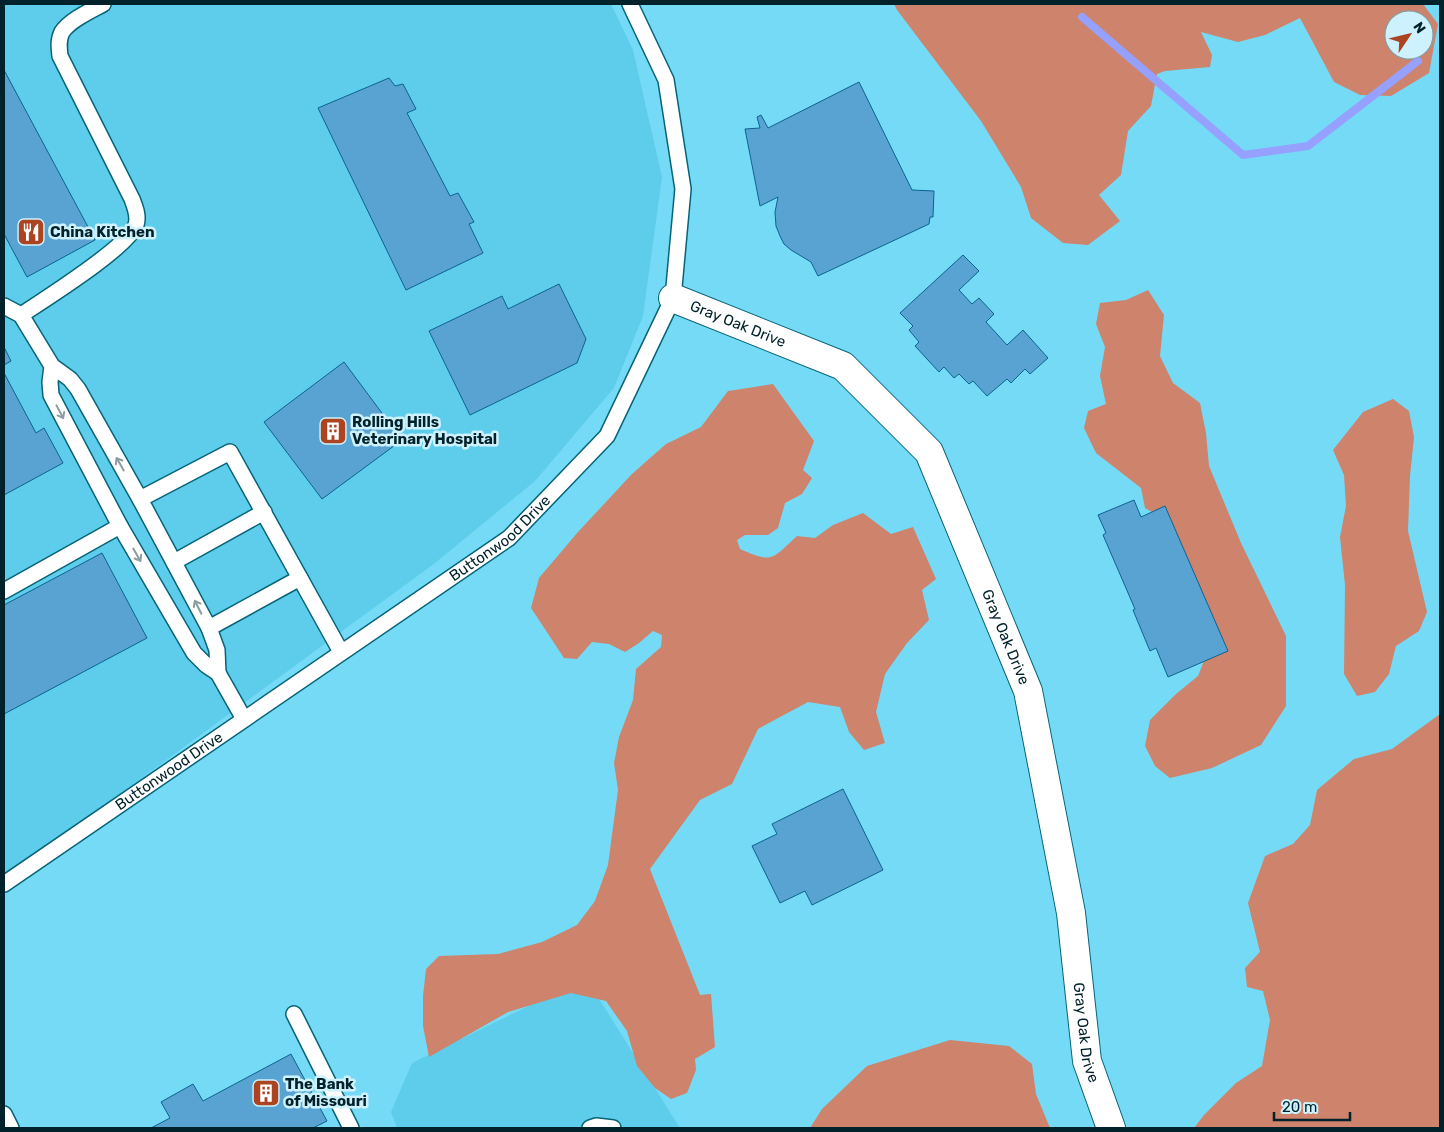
<svg xmlns="http://www.w3.org/2000/svg" width="1444" height="1132" font-family="Rubik,sans-serif">
  <style>
    .built { fill: #5dcdeb }
    .green { fill: #cd836c; fill-rule: evenodd }
    .lines { fill: none; stroke-linecap: round; stroke-linejoin: round }
    .stream { stroke: #96a0ff; stroke-width: 8 }
    .building { fill: #58a3d2; stroke: #0b638f }
    .lane-casing { stroke: #076478; stroke-width: 18 }
    .street-casing { stroke: #076478; stroke-width: 30 }
    .lane { stroke: #fff; stroke-width: 15 }
    .street { stroke: #fff; stroke-width: 28 }
    .oneway { stroke: #8d9c9f }
    .labels { text-anchor: middle; dominant-baseline: central; stroke-width: 5; stroke-linejoin: round; paint-order: stroke }
    .poi-label { font-size: 15px; font-weight: bold; fill: #01222a; stroke: #cdf2fd; text-anchor: start }
    .street-label { font-size: 15px; fill: #01222a; stroke: #cdf2fd }
  </style>
  <rect width="100%" height="100%" fill="#75daf6"/>
  <g class="built">
    <path d="M4,4H611L633,50L662,177L643,316L614,388L535,481L435,563L4,879Z"/>
    <path d="M586,978L680,1128H397L391,1112L412,1063Z"/>
  </g>
  <g class="green">
    <path d="M894,4H1423L1438,24L1429,73L1391,96L1360,95L1334,82L1300,18L1265,35L1238,42L1201,32L1212,55L1210,67L1165,71L1157,74L1151,106L1128,131L1121,175L1099,195L1120,221L1088,245L1063,243L1031,218L1021,187L981,121L897,10ZM1394,20H1424V50H1394Z"/>
    <path d="M1148,290L1164,315L1160,356L1173,383L1200,403L1206,433L1209,466L1241,543L1286,636V706L1261,745L1212,768L1170,778L1155,766L1145,746L1150,720L1176,694L1198,676L1212,641L1166,520L1145,508L1141,488L1096,453L1084,428L1088,411L1106,404L1100,376L1105,347L1096,324L1100,303L1126,300Z"/>
    <path d="M773,384L814,441L803,470L812,478L802,494L785,503L778,528L768,535H745L737,540L740,549C773,564 772,559 797,536L815,538L833,525L863,513L891,534L913,527L936,579L922,590L929,620L907,643L885,674L876,712L885,743L864,750L849,732L840,707L808,702L758,729L732,784L700,800L650,869L700,995L711,994L715,1047L695,1059L696,1070L687,1093L671,1099L655,1088L637,1066L627,1031L606,1001L571,993L508,1012L429,1057L423,1026V996L426,969L439,956L498,954L542,942L577,925L595,901L608,865L618,790L614,763L619,737L633,700L636,669L661,647L662,635L653,631L639,643L625,652L609,644L592,642L577,659L564,658L531,608L539,578L578,532L632,474L666,444L701,427L728,391Z"/>
    <path d="M1393,399L1409,411L1414,437L1410,476L1408,531L1427,612L1419,631L1396,646L1389,674L1375,692L1357,696L1344,674L1345,585L1340,537L1346,506L1344,475L1333,450L1363,412Z"/>
    <path d="M1440,714V1128H1194L1204,1115L1236,1083L1262,1066L1270,1020L1263,991L1247,987L1245,968L1260,952L1248,903L1265,856L1293,844L1310,825L1317,790L1354,759L1392,749Z"/>
    <path d="M950,1040L1009,1046L1032,1064L1036,1094L1050,1128H810L822,1109L867,1066Z"/>
  </g>
  <g class="lines">
    <path class="stream" d="M1082,17L1243,155L1308,146L1418,61"/>
  </g>
  <g class="building">
    <path d="M4,70L95,240L27,277L4,234Z"/>
    <path d="M389,78L395,86L403,84L416,109L407,113L450,196L458,193L474,222L469,224L483,253L406,290L318,108Z"/>
    <path d="M859,82L912,190L934,191L933,217H930L929,224L818,276L811,262L791,250L784,244L780,236L776,226L775,212L778,197L760,206L745,129L760,128L757,117L761,115L768,128Z"/>
    <path d="M963,255L979,271L959,290L972,304L979,298L994,314L986,322L1007,345L1023,330L1048,358L1030,374L1025,369L1011,383L1007,379L987,396L973,381L969,384L959,374L954,378L944,367L939,372L915,346L919,342L909,330L913,326L900,313Z"/>
    <path d="M559,284L586,339L577,363L470,415L429,331L502,296L508,309Z"/>
    <path d="M4,347L11,361L4,365Z"/>
    <path d="M344,362L402,440L322,499L264,422Z"/>
    <path d="M4,373L36,433L44,428L63,463L4,495Z"/>
    <path d="M1134,500L1141,517L1165,506L1228,651L1168,677L1156,648L1150,651L1133,610L1135,609L1103,535L1106,533L1098,515Z"/>
    <path d="M102,553L147,638L4,714V605Z"/>
    <path d="M843,789L883,870L812,905L805,891L780,903L752,846L777,834L772,824Z"/>
    <path d="M291,1054L327,1121L313,1128H151L170,1118L161,1102L193,1084L203,1101Z"/>
  </g>
  <g class="lines">
    <g class="lane-casing">
      <g id="lane">
        <path d="M4,306L21,315L52,366L70,379L78,389L140,499L209,628L217,650L218,673L206,665L194,653L120,526L51,395L50,382L52,366"/>
        <path d="M21,315C45,299 127,248 136,225C139,216 135,207 132,199L60,56C59,48 58,40 62,32C70,20 90,11 103,4"/>
        <path d="M140,499L230,452L341,652"/>
        <path d="M174,562L264,512"/>
        <path d="M4,591L120,526"/>
        <path d="M209,628L300,578"/>
        <path d="M218,673L244,719"/>
        <path id="s1" d="M4,884L509,538L607,436L673,298L683,189L666,80L630,4"/>
        <path d="M294,1014L351,1128"/>
        <path d="M4,1114L11,1128"/>
        <path d="M590,1128L596,1126L613,1128"/>
      </g>
    </g>
    <g class="street-casing">
      <g id="street">
        <path id="s2" d="M673,298L843,366L929,452L1028,691L1071,913L1087,1061L1111,1128"/>
      </g>
    </g>
    <use href="#lane" class="lane"/>
    <use href="#street" class="street"/>
  </g>
  <defs><path id="oneway-shaft" d="M-6 0H5M1.5-3L5.5 0L1.5 3" fill="none" stroke-width="1.6" stroke-linecap="round" stroke-linejoin="round" transform="scale(1.25)"/></defs>
  <g class="oneway">
    <use href="#oneway-shaft" transform="translate(60 412) rotate(62)"/>
    <use href="#oneway-shaft" transform="translate(120 464) rotate(-120)"/>
    <use href="#oneway-shaft" transform="translate(137 555) rotate(60)"/>
    <use href="#oneway-shaft" transform="translate(198 607) rotate(-117)"/>
  </g>
  <defs>
    <g id="restaurant-square" transform="scale(1.4375)"><rect x="-9" y="-9" width="18" height="18" rx="4" fill="#ac4422" stroke="#cdf2fd"/><path d="M-5-6h1v4h1v-4h1v4h1v-4h1v5L-1.5 .5V6h-2V.5L-5-1ZM5-6V6H3V1.5H1.5Q1.5-4 5-6Z" fill="#fff"/></g>
    <g id="building-square" transform="scale(1.4375)"><rect x="-9" y="-9" width="18" height="18" rx="4" fill="#ac4422" stroke="#cdf2fd"/><path d="M-4-6H4V6H1V3H-1V6H-4ZM-2.5-4.3h1.7v1.8h-1.7ZM.8-4.3h1.7v1.8H.8ZM-2.5-1h1.7V.8h-1.7ZM.8-1h1.7V.8H.8Z" fill="#fff"/></g>
  </defs>
  <g fill-rule="evenodd">
    <use href="#restaurant-square" x="31" y="232"/>
    <use href="#building-square" x="333" y="431"/>
    <use href="#building-square" x="266" y="1093"/>
  </g>
  <g class="labels">
    <g class="poi-label">
      <text x="50" y="232">China Kitchen</text>
      <text x="352" y="422">Rolling Hills<tspan x="352" dy="17">Veterinary Hospital</tspan></text>
      <text x="285" y="1084">The Bank<tspan x="285" dy="17">of Missouri</tspan></text>
    </g>
    <g class="street-label">
      <text stroke="none"><textPath href="#s2" startOffset="70">Gray Oak Drive</textPath></text>
      <text stroke="none"><textPath href="#s1" startOffset="605">Buttonwood Drive</textPath></text>
      <text stroke="none"><textPath href="#s2" startOffset="505">Gray Oak Drive</textPath></text>
      <text stroke="none"><textPath href="#s1" startOffset="200">Buttonwood Drive</textPath></text>
      <text stroke="none"><textPath href="#s2" startOffset="910">Gray Oak Drive</textPath></text>
    </g>
  </g>
  <rect width="1444" height="1132" fill="none" stroke="#01222a" stroke-width="10"/>
  <g transform="translate(1409 35) rotate(55)"><circle r="24" fill="#cdf2fd" stroke="#7b9fa9"/>
  <path d="M0-4L9 19L0 12L-9 19Z" fill="#ac4422"/>
  <text y="-8" font-size="14" font-weight="bold" text-anchor="middle" fill="#01222a">N</text>
  </g>
  <path d="M1274 1112v8h76v-8" fill="none" stroke="#01222a" stroke-width="2.5"/>
  <text x="1282" y="1112" font-size="15" fill="#01222a" stroke="#cdf2fd" stroke-width="4" paint-order="stroke">20 m</text>
</svg>
